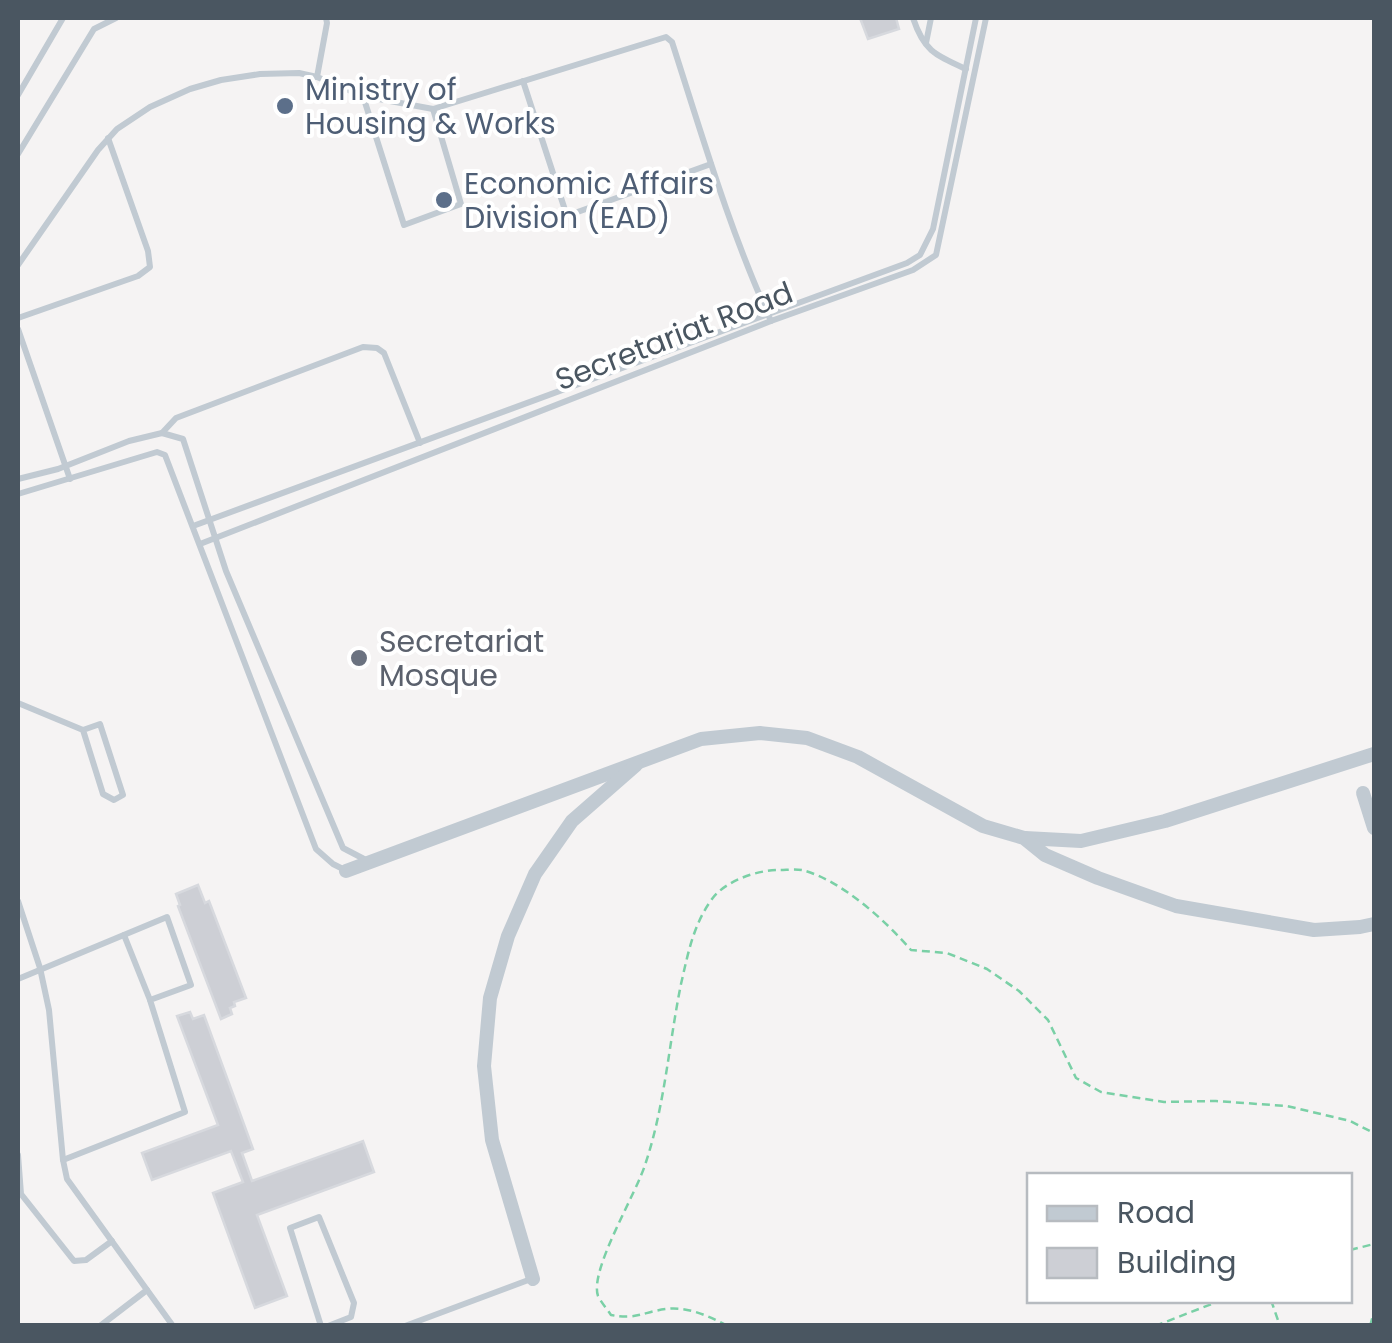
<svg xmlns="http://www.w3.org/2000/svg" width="1392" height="1343" font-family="Poppins,sans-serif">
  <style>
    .building { fill: #cdcfd5; stroke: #d7d9de; stroke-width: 2.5 }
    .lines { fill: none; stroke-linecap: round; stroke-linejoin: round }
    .path { stroke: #7ad0a6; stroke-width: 2.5; stroke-dasharray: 8 5; stroke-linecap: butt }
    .lane { stroke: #c1cad2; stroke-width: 6 }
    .street { stroke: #c1cad2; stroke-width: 14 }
    .service-dot { fill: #5c6f8a; stroke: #fff; stroke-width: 4 }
    .worship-dot { fill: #6b7280; stroke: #fff; stroke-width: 4 }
    .labels { text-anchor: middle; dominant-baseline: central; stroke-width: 8; stroke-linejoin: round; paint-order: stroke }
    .service-label { font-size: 30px; fill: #4e5e75; stroke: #fff; text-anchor: start }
    .street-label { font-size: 30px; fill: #4a5661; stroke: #fff }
    .worship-label { font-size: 30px; fill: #5b616d; stroke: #fff; text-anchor: start }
  </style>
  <rect width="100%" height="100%" fill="#f5f3f3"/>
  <g class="building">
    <path d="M860,18H896L899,29L868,39Z"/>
    <path d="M198,885L205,903L209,901L246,998L234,1002L235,1006L230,1008L232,1014L221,1019L178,906L180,905L176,894Z"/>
    <path d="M190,1012L193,1019L204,1015L253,1149L242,1153L252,1181L363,1141L374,1172L257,1215L287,1296L255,1308L213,1193L243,1182L231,1151L152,1180L142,1153L218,1125L177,1016Z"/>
  </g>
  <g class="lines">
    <g class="path">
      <path d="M1350,1250L1374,1244"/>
      <path d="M1271,1300L1280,1326"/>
      <path d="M727,1326C710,1316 686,1306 666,1309C643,1312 636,1320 611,1315C607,1309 601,1302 598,1296C589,1270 637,1193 646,1162C665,1104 669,1043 681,984C688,954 693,925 712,899C725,881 757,870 779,870C786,870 795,869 802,870C841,880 885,920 911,950L947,953L987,969L1019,991L1048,1020L1076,1078L1101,1092L1164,1102L1216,1101L1287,1106L1350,1121L1374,1133"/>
      <path d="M1155,1326L1222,1300"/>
      <path d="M1370,1326L1374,1312"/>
    </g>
    <g class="lane">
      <path d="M913,18C924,51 935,55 966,69"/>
      <path d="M926,43L931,18"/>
      <path d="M317,77L327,23L326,18"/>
      <path d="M523,81L565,210L572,214L711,164"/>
      <path d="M18,95L63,18"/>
      <path d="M363,96L404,225L461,204L433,109"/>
      <path d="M18,154L94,29L116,18"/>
      <path d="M18,265L98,150L117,129L150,107L190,89L221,80L260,74L299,73L317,77L363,96L433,109L666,37L672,42C702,135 730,232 771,321"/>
      <path d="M18,318L138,276L150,267L148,251L108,138"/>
      <path d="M18,329L70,479"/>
      <path d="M162,433L176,418L363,347L377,348L384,353L420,443"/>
      <path d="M18,479L58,469L129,441L162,433L183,439L226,571L343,848L366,860"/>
      <path d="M18,494L157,452L165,455L316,849L333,864L345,870"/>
      <path d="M193,526L907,263L920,255L933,229L976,18"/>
      <path d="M200,544L771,321L913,270L936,255L986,18"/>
      <path d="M18,703L83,730L100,724L123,795L114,800L103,794L83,730"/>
      <path d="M18,901L40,968L49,1010L63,1160L67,1179L173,1326"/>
      <path d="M124,935L150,1000"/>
      <path d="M18,979L167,917L191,985L150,1000L185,1112L63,1160"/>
      <path d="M18,1155L21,1194L74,1261L86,1260L112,1241"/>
      <path d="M100,1326L147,1290"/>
      <path d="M321,1326L290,1228L319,1217L354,1303L351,1317L328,1326"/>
      <path d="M405,1326L531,1279"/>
    </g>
    <g class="street">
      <path d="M1363,793L1374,828"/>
      <path d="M1025,838L1081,841L1165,821L1374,754"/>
      <path d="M346,871L701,739L760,733L807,738L858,757L983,826L1024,838L1045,855L1098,878L1176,906L1314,930L1360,927L1374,924"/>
      <path d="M533,1279L492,1140L484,1066L490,998L508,936L535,874L572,821L636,765"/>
    </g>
  </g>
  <g class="service-dot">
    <circle cx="285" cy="106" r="10"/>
    <circle cx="444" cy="200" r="10"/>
  </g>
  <circle class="worship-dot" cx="359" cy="658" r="10"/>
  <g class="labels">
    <g class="service-label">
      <text x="305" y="89">Ministry of<tspan x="305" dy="34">Housing &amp; Works</tspan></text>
      <text x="464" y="183">Economic Affairs<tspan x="464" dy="34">Division (EAD)</tspan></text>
    </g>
    <g class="street-label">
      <text transform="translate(674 336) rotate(-21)">Secretariat Road</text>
    </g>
    <g class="worship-label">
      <text x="379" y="641">Secretariat<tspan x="379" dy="34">Mosque</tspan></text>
    </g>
  </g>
  <rect width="1392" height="1343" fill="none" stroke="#4a5661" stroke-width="40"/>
  <rect x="1027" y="1173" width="325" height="130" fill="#ffffff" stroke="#b7bbc0" stroke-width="2.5"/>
  <rect x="1047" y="1206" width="50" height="15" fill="#c1cad2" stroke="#b7bbc0" stroke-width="2.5"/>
  <text x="1117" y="1223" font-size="30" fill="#4a5661">Road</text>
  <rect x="1047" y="1248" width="50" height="30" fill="#cdcfd5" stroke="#b7bbc0" stroke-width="2.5"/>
  <text x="1117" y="1273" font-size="30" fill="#4a5661">Building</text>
</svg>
